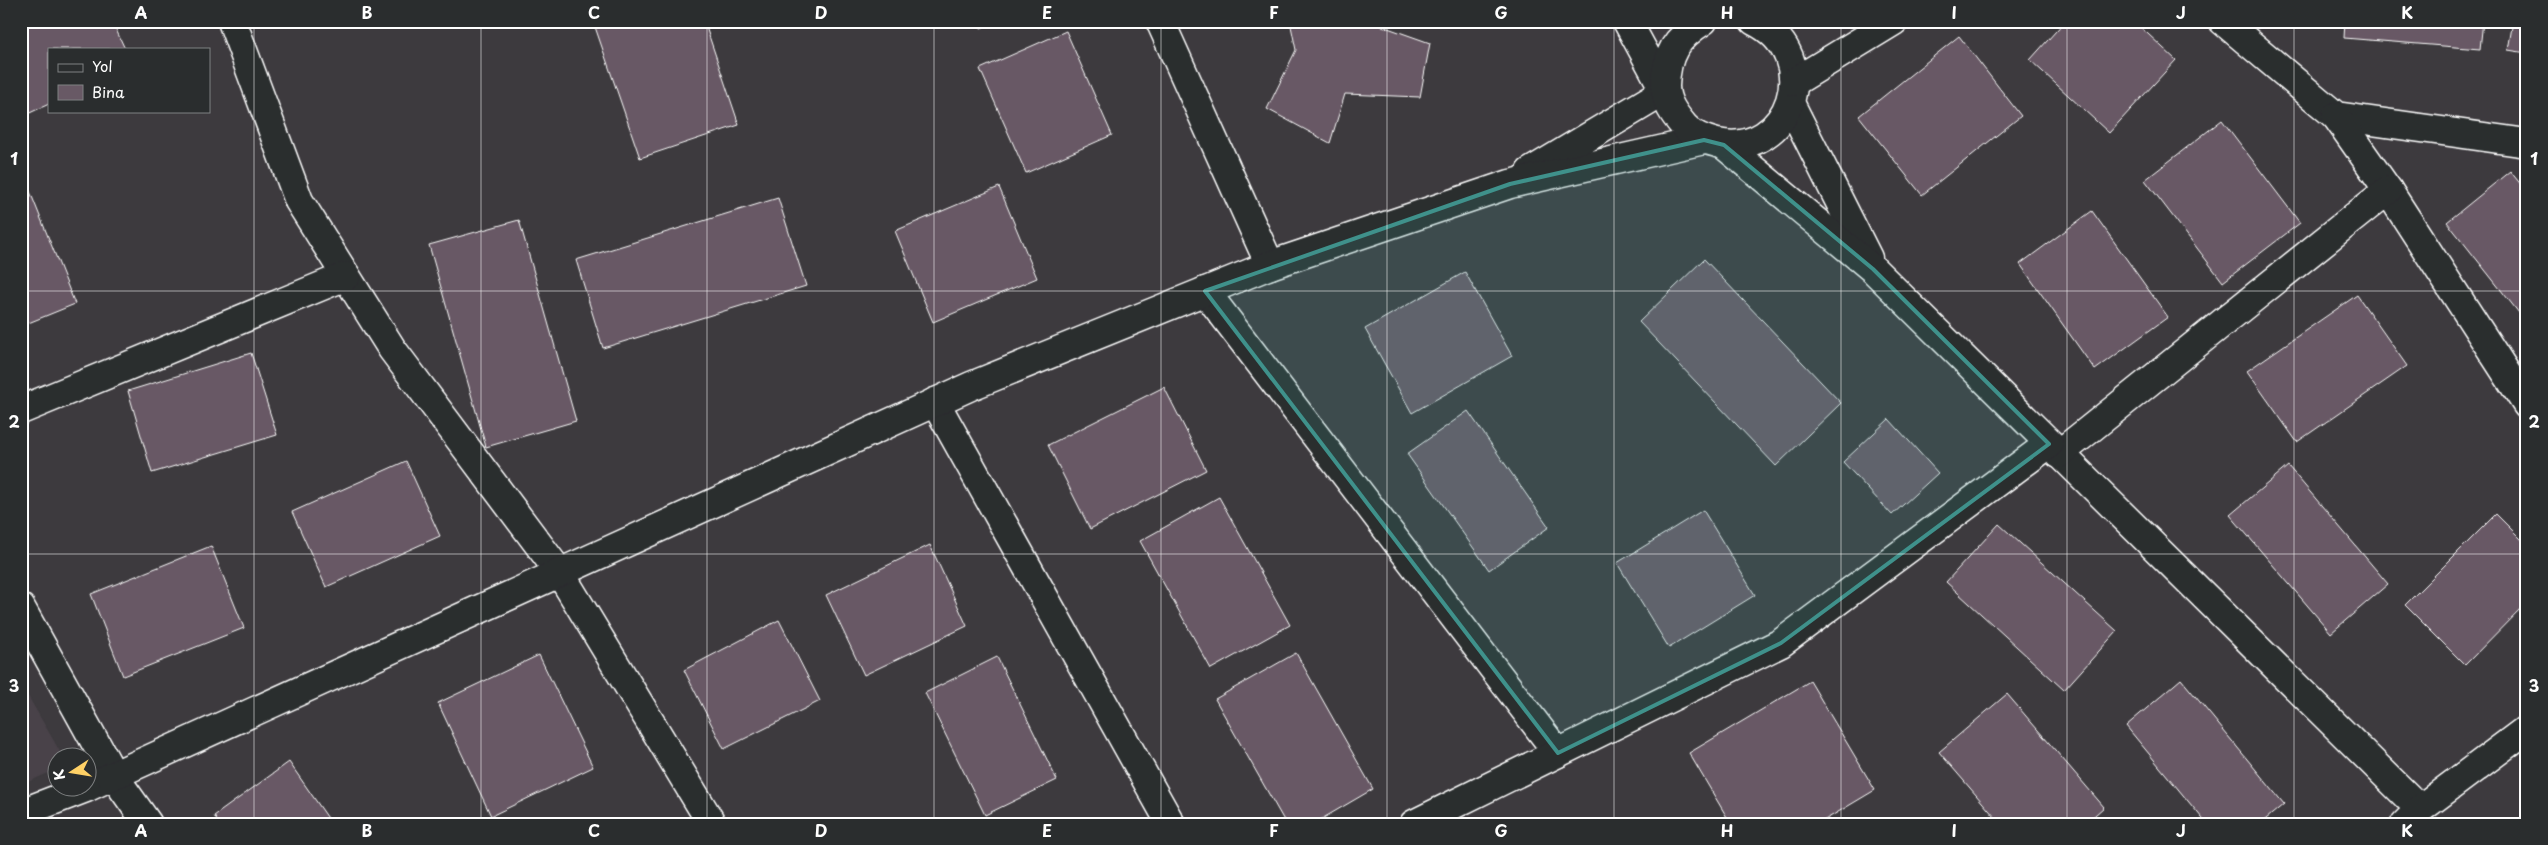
<svg xmlns="http://www.w3.org/2000/svg" width="2548" height="845" font-family="'Playpen Sans',sans-serif">
  <style>
    .built { fill: #4a434a }
    .building { fill: #685965; stroke: #fff }
    .lines { fill: none; stroke-linecap: round; stroke-linejoin: round }
    .minor-casing { stroke: #fff; stroke-width: 31 }
    .tertiary-casing { stroke: #fff; stroke-width: 31 }
    .minor { stroke: #2a2d2e; stroke-width: 28 }
    .tertiary { stroke: #2a2d2e; stroke-width: 28 }
    .marked { fill: #3f918b; fill-opacity: 0.2; stroke: #3f918b; stroke-width: 4; stroke-linejoin: round }
    .grid { fill: none; stroke: #fff; stroke-width: 1; stroke-opacity: 0.55 }
    .neatline { fill: none; stroke: #fff; stroke-width: 2 }
    .grid-label { font-size: 16px; text-anchor: middle; font-weight: bold; fill: #fff }
  </style>
  <rect width="100%" height="100%" fill="#3d3a3e"/>
  <filter id="ink" filterUnits="userSpaceOnUse"><feTurbulence type="fractalNoise" baseFrequency=".02" numOctaves="2"/><feDisplacementMap in="SourceGraphic" scale="10" xChannelSelector="R" yChannelSelector="G"/><feConvolveMatrix kernelMatrix="1 2 1 2 8 2 1 2 1" color-interpolation-filters="sRGB"/></filter>
  <g filter="url(#ink)">
    <path class="built" d="M21,684L63,757L58,758L57,769L21,785Z"/>
    <g class="building">
      <path d="M21,21H112L125,49H49V104L21,117Z"/>
      <path d="M593,21H704L739,125L640,158Z"/>
      <path d="M978,21H997L981,28Z"/>
      <path d="M1290,21H1368L1430,43L1420,97L1345,94L1330,143L1267,109L1296,50Z"/>
      <path d="M2065,21H2134L2176,60L2109,133L2030,60Z"/>
      <path d="M2345,21H2483L2480,49L2344,38Z"/>
      <path d="M2513,21H2527V53L2508,50Z"/>
      <path d="M1066,31L1112,135L1026,173L980,69Z"/>
      <path d="M1959,36L2021,116L1922,195L1859,116Z"/>
      <path d="M2222,120L2300,223L2223,282L2145,180Z"/>
      <path d="M21,169L75,304L21,326Z"/>
      <path d="M2510,171L2527,192V323L2447,222Z"/>
      <path d="M999,187L1037,278L933,322L895,231Z"/>
      <path d="M778,198L806,286L603,348L576,260Z"/>
      <path d="M2092,211L2168,317L2095,370L2020,264Z"/>
      <path d="M519,220L576,421L486,447L429,245Z"/>
      <path d="M1704,259L1841,403L1776,466L1639,322Z"/>
      <path d="M1465,272L1512,356L1412,413L1365,329Z"/>
      <path d="M2357,295L2407,366L2297,442L2247,371Z"/>
      <path d="M251,353L277,435L152,473L128,391Z"/>
      <path d="M1164,387L1206,470L1090,529L1048,445Z"/>
      <path d="M1468,411L1549,527L1489,570L1407,454Z"/>
      <path d="M1889,419L1938,473L1892,515L1843,462Z"/>
      <path d="M406,461L440,536L326,587L292,512Z"/>
      <path d="M2288,466L2388,584L2331,633L2230,515Z"/>
      <path d="M1219,497L1290,625L1211,669L1140,541Z"/>
      <path d="M1703,510L1755,595L1669,648L1617,563Z"/>
      <path d="M2496,514L2527,545V602L2465,665L2405,605Z"/>
      <path d="M1999,524L2117,631L2064,690L1946,582Z"/>
      <path d="M930,545L967,626L864,675L826,595Z"/>
      <path d="M211,546L244,628L123,676L91,594Z"/>
      <path d="M779,620L820,701L724,749L684,670Z"/>
      <path d="M1296,653L1373,789L1313,824H1286L1215,699Z"/>
      <path d="M539,655L593,767L491,816L438,703Z"/>
      <path d="M997,657L1057,780L985,815L925,693Z"/>
      <path d="M2181,679L2284,804L2260,824H2207L2126,726Z"/>
      <path d="M1810,681L1875,790L1818,824H1731L1689,753Z"/>
      <path d="M2007,694L2104,807L2085,824H2001L1939,752Z"/>
      <path d="M289,762L332,824H219L214,816Z"/>
    </g>
    <g class="lines">
      <g class="minor-casing">
        <g id="minor">
          <path d="M232,21L299,201L392,349L560,573L712,824"/>
          <path d="M1160,21L1270,265"/>
          <path d="M2223,21L2336,116L2527,143"/>
          <path d="M1790,103L1868,258"/>
          <path d="M2336,116L2388,190L2527,405"/>
          <path d="M1724,145L1873,269L2420,809"/>
          <path d="M1530,172L1665,91L1627,21"/>
          <path d="M1205,291L1558,753"/>
          <path d="M935,402L1171,824"/>
          <path d="M21,410L346,276"/>
          <path d="M2059,454L2388,190"/>
          <path d="M21,608L114,776L148,824"/>
          <path d="M88,787L971,386L1270,265L1510,184L1704,140"/>
          <path d="M21,813L86,788"/>
          <path d="M1414,824L1781,643L2049,444"/>
          <path d="M2405,824L2420,809L2527,729"/>
        </g>
      </g>
      <g class="tertiary-casing">
        <g id="tertiary">
          <path d="M1703,21C1676,38 1666,54 1665,86C1665,102 1674,114 1684,126C1692,136 1705,140 1717,143C1790,159 1826,56 1754,21"/>
          <path d="M1794,82L1894,21"/>
        </g>
      </g>
      <use href="#minor" class="minor"/>
      <use href="#tertiary" class="tertiary"/>
    </g>
  </g>
  <path class="marked" d="M1704,140L1724,145L1873,269L2049,444L1781,643L1558,753L1205,291L1510,184Z"/>
  <path class="grid" d="M254,21V824M481,21V824M707,21V824M934,21V824M1161,21V824M1387,21V824M1614,21V824M1841,21V824M2067,21V824M2294,21V824M21,291H2527M21,554H2527"/>
  <rect width="2548" height="845" fill="none" stroke="#2a2d2e" stroke-width="55"/>
  <rect x="48" y="48" width="162" height="65" fill="#2a2d2e" stroke="#7f8182"/>
  <rect x="58" y="64" width="25" height="8" fill="#2a2d2e" stroke="#7f8182"/>
  <text x="92" y="72" font-size="15" fill="#ffffff">Yol</text>
  <rect x="58" y="85" width="25" height="15" fill="#685965" stroke="#7f8182"/>
  <text x="92" y="98" font-size="15" fill="#ffffff">Bina</text>
  <g transform="translate(72 772) rotate(258)"><circle r="24" fill="#2a2d2e" stroke="#7f8182"/>
  <path d="M0-4L9 19L0 12L-9 19Z" fill="#ffd166"/>
  <text y="-8" font-size="14" font-weight="bold" text-anchor="middle" fill="#ffffff">K</text>
  </g>
  <rect x="28" y="28" width="2492" height="790" class="neatline"/>
  <g class="grid-label">
    <text x="141" y="19">A</text>
    <text x="367" y="19">B</text>
    <text x="594" y="19">C</text>
    <text x="821" y="19">D</text>
    <text x="1047" y="19">E</text>
    <text x="1274" y="19">F</text>
    <text x="1501" y="19">G</text>
    <text x="1727" y="19">H</text>
    <text x="1954" y="19">I</text>
    <text x="2181" y="19">J</text>
    <text x="2407" y="19">K</text>
    <text x="14" y="165">1</text>
    <text x="2534" y="165">1</text>
    <text x="14" y="428">2</text>
    <text x="2534" y="428">2</text>
    <text x="14" y="692">3</text>
    <text x="2534" y="692">3</text>
    <text x="141" y="837">A</text>
    <text x="367" y="837">B</text>
    <text x="594" y="837">C</text>
    <text x="821" y="837">D</text>
    <text x="1047" y="837">E</text>
    <text x="1274" y="837">F</text>
    <text x="1501" y="837">G</text>
    <text x="1727" y="837">H</text>
    <text x="1954" y="837">I</text>
    <text x="2181" y="837">J</text>
    <text x="2407" y="837">K</text>
  </g>
</svg>
